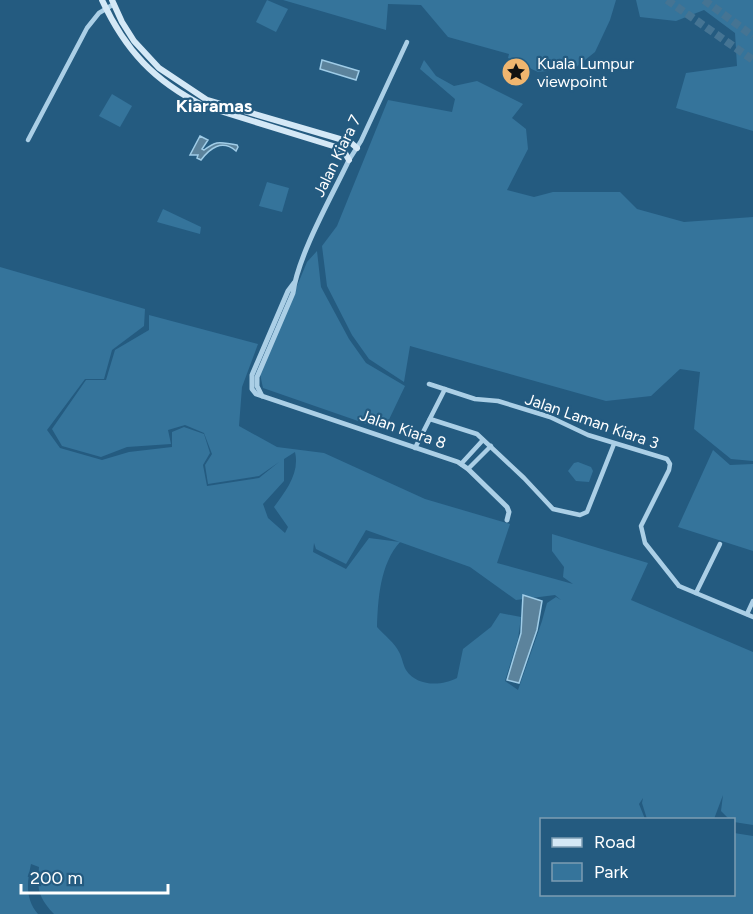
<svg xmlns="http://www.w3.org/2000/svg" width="753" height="914" font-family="Figtree,sans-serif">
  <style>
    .green { fill: #35749b; fill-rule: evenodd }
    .water { fill: #5c839c; stroke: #9fcce7; stroke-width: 1.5 }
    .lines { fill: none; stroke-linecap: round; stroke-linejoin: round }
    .motorway-tunnel { stroke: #457493; stroke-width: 8; stroke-dasharray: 8 4; stroke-linecap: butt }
    .minor { stroke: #abcfe6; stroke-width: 4.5 }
    .tertiary { stroke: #abcfe6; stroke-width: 5 }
    .secondary { stroke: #d4e8f6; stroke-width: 6 }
    .labels { text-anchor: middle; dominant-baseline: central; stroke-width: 4.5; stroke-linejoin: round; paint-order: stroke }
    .poi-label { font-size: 16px; fill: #fff; stroke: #245b80; text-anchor: start }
    .street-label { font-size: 16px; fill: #fff; stroke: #245b80 }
    .neighbourhood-label { font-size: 18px; font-weight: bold; fill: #fff; stroke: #245b80 }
  </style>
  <rect width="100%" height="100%" fill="#245b80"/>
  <g class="green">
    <path d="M267,0L288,9L276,32L256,22Z"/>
    <path d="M283,0H616L610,20L595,52L575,68L538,72L508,58L509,54L448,37L421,5L388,4L386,30Z"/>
    <path d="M636,0H753V131L676,108L686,73L737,66L735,33L704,10L676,21L640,17Z"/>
    <path d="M424,60L436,76L454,86L477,81L523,104L512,118L526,129L528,149L507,190L534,197L553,192H620L637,209L684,222L753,217V461L731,459L694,429L700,372L680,369L651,396L606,401L410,346L404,382L369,359L352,335L327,286L322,246L337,226L388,100L452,112L455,99L420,69Z"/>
    <path d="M112,94L132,106L120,127L99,116Z"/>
    <path d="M267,182L289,188L282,212L259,206Z"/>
    <path d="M163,209L201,227L200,234L157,222Z"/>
    <path d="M317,251L321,287L349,339L366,363L405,386L384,430L263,388L260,374L307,262Z"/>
    <path d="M0,267L145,309L144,326L112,350L104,379H85L47,430L60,448L102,460L129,452L172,447V432L184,427L204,434L210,453L203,465L207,486L259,478L279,462L259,476L208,484L205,465L212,454L204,433L185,425L168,430L171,444L127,447L101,457L62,446L52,429L86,380H106L115,350L149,330V315L258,344L242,387L239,426L277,447L324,453L425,499L510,524L497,563L573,584L563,577L564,567L552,551V534L648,563L631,600L753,652V825L734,822V820L729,819L721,811L723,795L714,819H647L642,803L643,798L639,804L645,819L542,820V894H734V833L753,836V914H54C38,897 37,889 39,867L31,864C27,882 25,899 38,914H0ZM295,452C300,473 286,491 274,507L288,527L285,533L268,518L263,504L284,481V459ZM366,530L470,567L516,600L555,595L561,600L556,597L547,603L542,621L518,690L505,681L518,639L521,617L500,613L491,627L463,649L457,678C442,686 417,687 406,670C403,665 402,657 399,652C395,643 384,635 377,627C378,599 380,564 400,542L369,538L346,569L313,552L314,543L316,549L346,564Z"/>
    <path d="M713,450L730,465L753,464V551L678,527Z"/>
    <path d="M578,462L591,467L593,471L589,482L576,481L568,471L574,463Z"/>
  </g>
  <g class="water">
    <path d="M322,60L359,71L356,80L320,69Z"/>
    <path d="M200,136L208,140L202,149L204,150C219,139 220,143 237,145L238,147L236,151C222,139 210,148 201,160L197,158L198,155H190Z"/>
    <path d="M523,595L542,601L537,630L519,683L507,680L521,633Z"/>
  </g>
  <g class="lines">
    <g class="motorway-tunnel">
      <path d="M667,0L753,60"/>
      <path d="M704,0L753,36"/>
    </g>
    <g class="minor">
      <path d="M28,140L87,28L99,13L114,4"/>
      <path d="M349,160L361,141L407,42"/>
      <path d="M429,384L475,399L498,401L550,417L588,435L667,459L670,464L669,470L641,526L645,543L679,586L753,617"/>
      <path d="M430,419L477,434L524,478L553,509L580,515L587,512L614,444"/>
      <path d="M415,448L445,389"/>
      <path d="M461,464L483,440"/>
      <path d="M468,469L491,446"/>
      <path d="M696,593L720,544"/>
      <path d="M747,614L753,601"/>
    </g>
    <g class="tertiary">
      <path d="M294,283L288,291L252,375V389L256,394L458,462L468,469L507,507L509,512L507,520"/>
      <path d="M262,396L257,386V377L293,293C298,255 332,196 349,160"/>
    </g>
    <g class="secondary">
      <path d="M102,0C125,50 154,81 204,106L333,146L345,153L349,160"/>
      <path d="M112,0L122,22L134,41L159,68L207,100L350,142L357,148"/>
    </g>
  </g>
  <defs>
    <g id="sight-disc" transform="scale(1.5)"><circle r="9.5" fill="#f0b66f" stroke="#245b80"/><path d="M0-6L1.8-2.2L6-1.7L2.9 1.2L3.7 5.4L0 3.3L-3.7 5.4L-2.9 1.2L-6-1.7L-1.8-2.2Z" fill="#111"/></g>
  </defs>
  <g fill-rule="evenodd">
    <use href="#sight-disc" x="516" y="72"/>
  </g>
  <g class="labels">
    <g class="poi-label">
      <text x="537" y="63">Kuala Lumpur<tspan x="537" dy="18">viewpoint</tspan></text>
    </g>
    <g class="street-label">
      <text transform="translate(337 156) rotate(-64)">Jalan Kiara 7</text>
      <text transform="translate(592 421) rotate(19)">Jalan Laman Kiara 3</text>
      <text transform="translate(403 429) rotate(19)">Jalan Kiara 8</text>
    </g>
    <g class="neighbourhood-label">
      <text x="214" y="106">Kiaramas</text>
    </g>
  </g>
  <rect x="540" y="818" width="195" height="78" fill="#245b80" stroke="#7c9db3" stroke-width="1.5"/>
  <rect x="552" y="838" width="30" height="9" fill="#d4e8f6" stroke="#7c9db3" stroke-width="1.5"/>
  <text x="594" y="848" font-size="18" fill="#ffffff">Road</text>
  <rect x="552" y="863" width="30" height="18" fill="#35749b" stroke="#7c9db3" stroke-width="1.5"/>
  <text x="594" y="878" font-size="18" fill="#ffffff">Park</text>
  <path d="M21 884v9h147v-9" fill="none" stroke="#ffffff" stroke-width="3"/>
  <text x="30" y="884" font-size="18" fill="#ffffff" stroke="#245b80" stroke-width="4.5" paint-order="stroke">200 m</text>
</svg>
